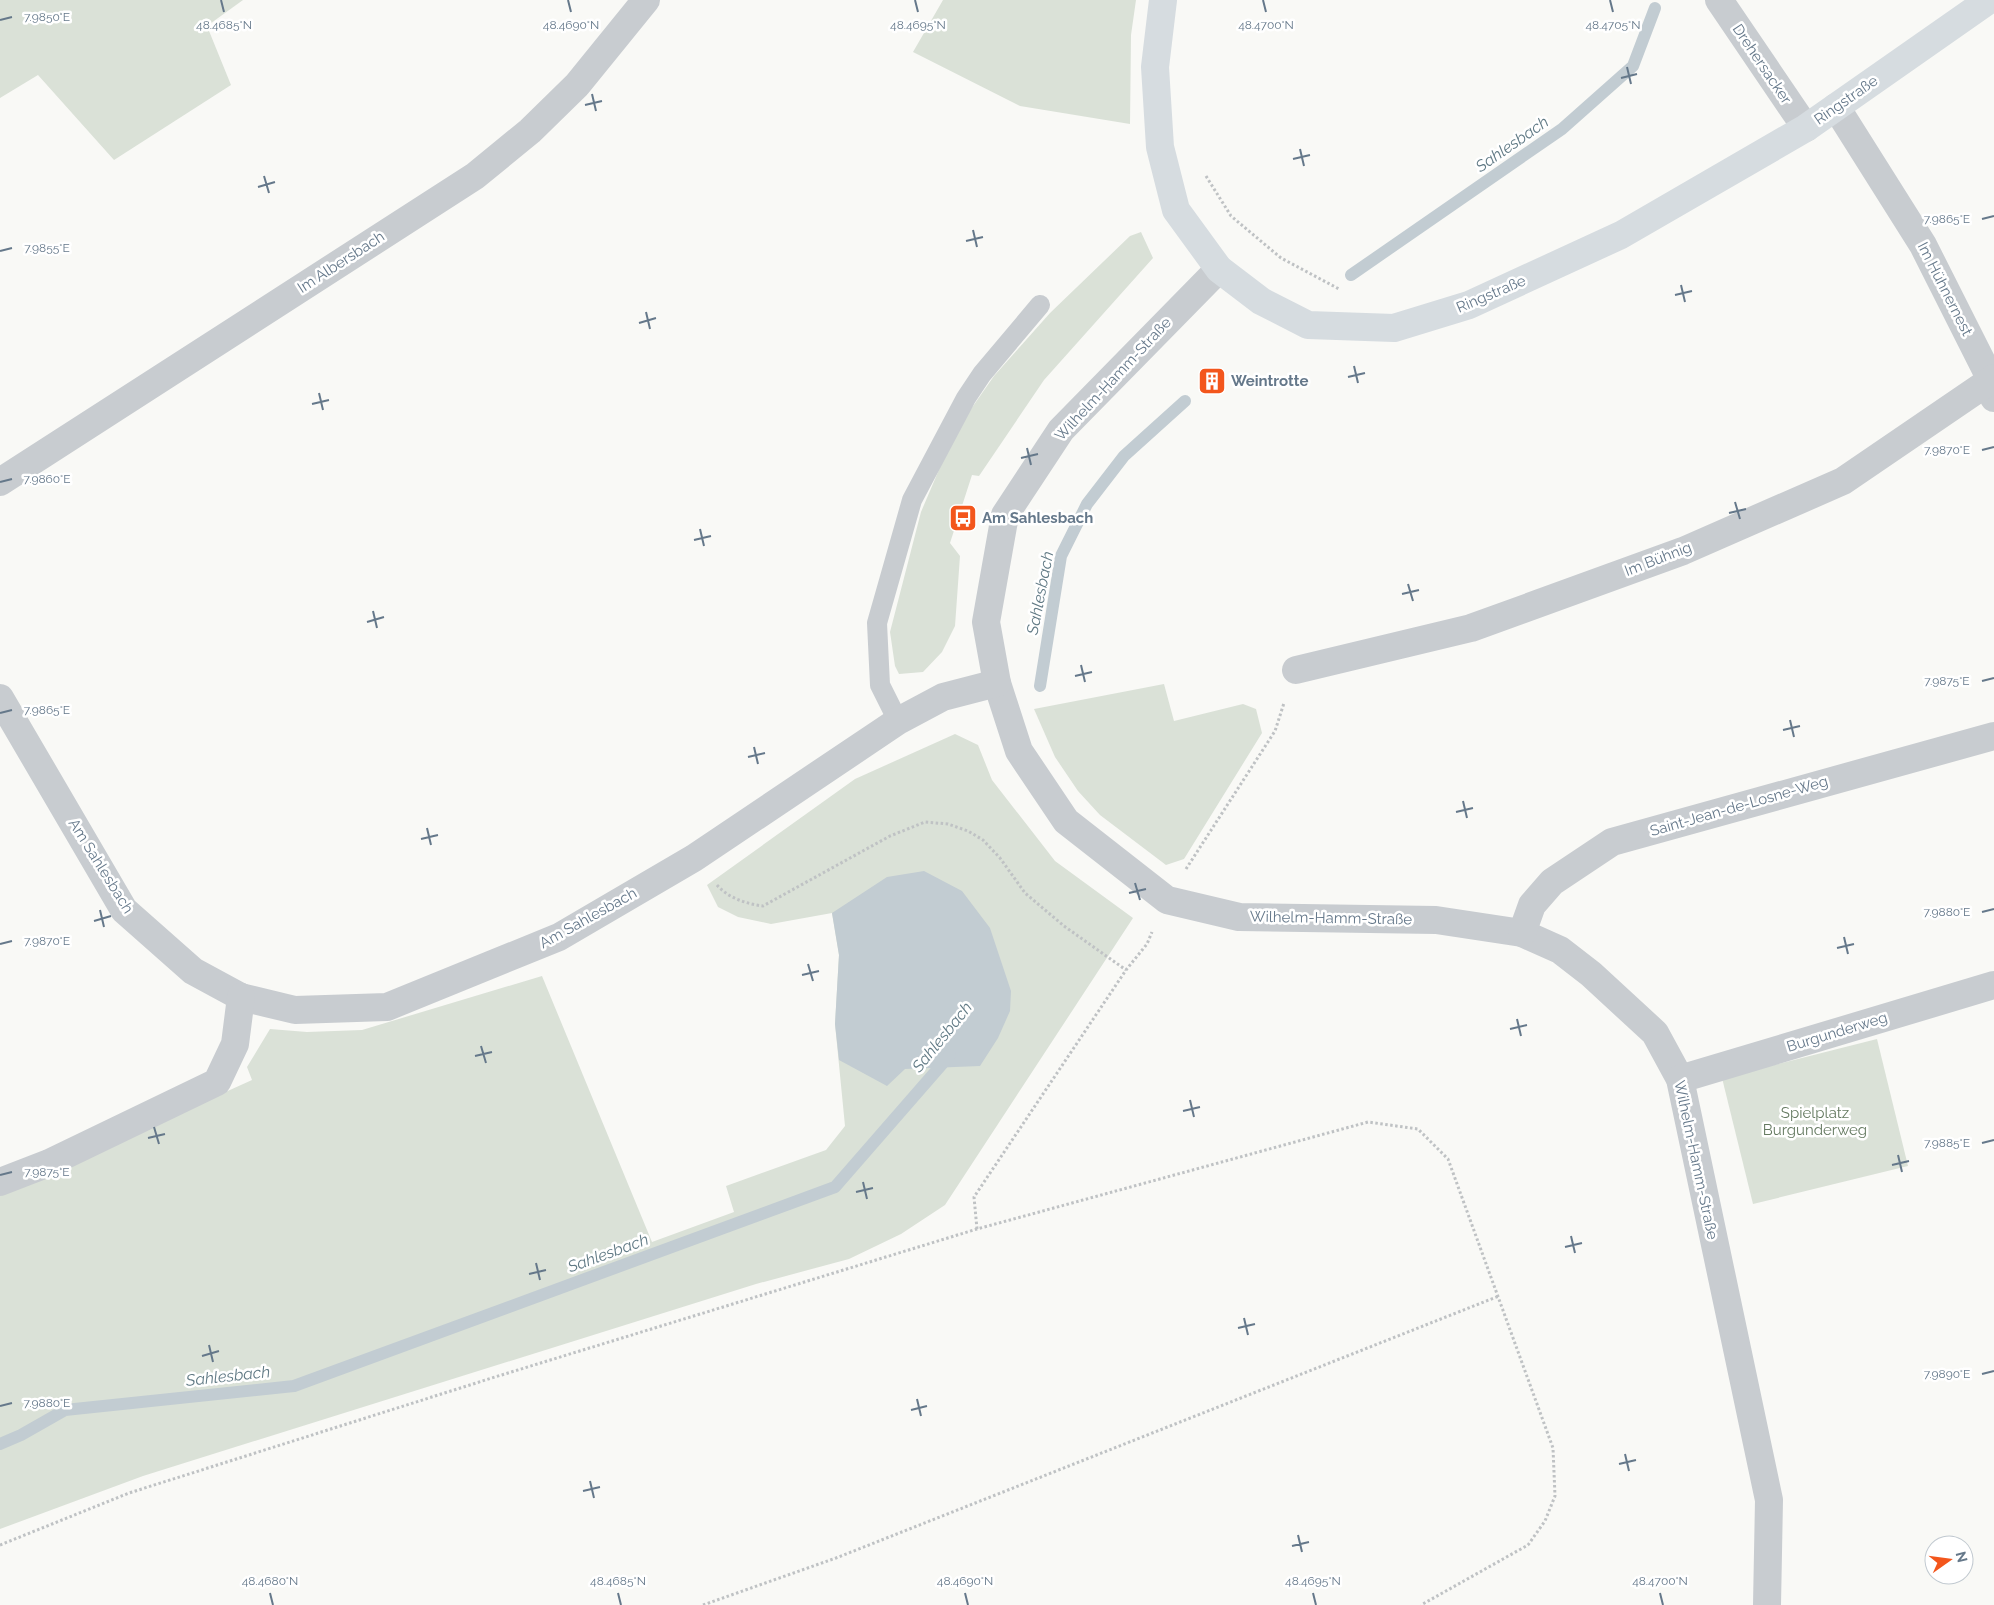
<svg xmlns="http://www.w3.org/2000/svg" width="1994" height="1605" font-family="Raleway,sans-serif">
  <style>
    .green { fill: #dae1d7 }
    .water { fill: #c2ccd2 }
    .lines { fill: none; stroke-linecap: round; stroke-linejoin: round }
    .stream { stroke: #c2ccd2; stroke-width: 12 }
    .path { stroke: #bfc2c4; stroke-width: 3; stroke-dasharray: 2.5 2.5; stroke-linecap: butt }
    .lane { stroke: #c8ccd0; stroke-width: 20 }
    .street { stroke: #c8ccd0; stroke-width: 28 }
    .secondary { stroke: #d6dce0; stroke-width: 28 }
    .ticks { fill: none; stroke: #65788a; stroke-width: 2 }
    .labels { text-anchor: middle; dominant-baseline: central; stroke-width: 5; stroke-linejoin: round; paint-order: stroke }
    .street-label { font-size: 15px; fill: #65788a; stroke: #fff }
    .poi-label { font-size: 15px; font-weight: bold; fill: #65788a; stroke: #fff; text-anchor: start }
    .park-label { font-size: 15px; fill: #657a61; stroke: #fff }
    .water-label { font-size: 16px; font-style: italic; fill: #617a85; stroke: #fff }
    .ticks-label { font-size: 12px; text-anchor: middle; fill: #65788a; stroke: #fff; stroke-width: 5; stroke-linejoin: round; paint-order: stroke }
  </style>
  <rect width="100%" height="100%" fill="#f9f9f6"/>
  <g class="green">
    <path d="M0,0H243L207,26L231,85L114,160L38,75L0,98Z"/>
    <path d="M943,0H1136L1131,35L1130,124L1020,106L913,52Z"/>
    <path d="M1141,232L1153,258L1044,380L979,476L972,475L950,543L960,556L955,626L942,652L923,672L899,674L895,666L890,632L921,512L955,432L994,376L1050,313L1130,236Z"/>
    <path d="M1164,684L1174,721L1243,704L1256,709L1262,733L1184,859L1166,865L1100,815L1078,791L1055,757L1034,709Z"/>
    <path d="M955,734L978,745L992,780L1055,861L1133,918L945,1205L901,1234L849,1259L756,1284L143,1476L0,1529V1194L252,1080L247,1067L270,1029L307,1032L362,1030L542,976L652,1242L734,1212L726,1186L826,1150L845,1126L835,1024L839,955L832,913L771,924L738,917L718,907L707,885L855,779Z"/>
    <path d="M1877,1039L1908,1166L1753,1204L1722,1078Z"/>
  </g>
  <path class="water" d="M924,871L962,891L990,928L1011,991L1010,1011L998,1038L980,1066L905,1069L887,1086L839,1060L835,1024L839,955L832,913L887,877Z"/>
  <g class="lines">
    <g class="stream">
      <path d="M1351,275L1562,129L1633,66L1655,8"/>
      <path d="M1040,686L1061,556L1087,504L1124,456L1185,401"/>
      <path d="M0,1444L21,1435L65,1410L294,1386L835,1187L950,1055"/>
    </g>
    <g class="path">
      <path d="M1206,176L1231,216L1281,258L1339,289"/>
      <path d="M1186,869L1275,731L1284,703"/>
      <path d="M717,885C728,898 747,904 763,906L890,836L925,822L948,824L968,831L983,840L1000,858L1025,893L1064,926L1126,970"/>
      <path d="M977,1229L974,1197L1126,970L1147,944L1152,932"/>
      <path d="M0,1545L129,1493L495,1377L977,1229L1368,1122L1418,1129L1448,1159L1553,1448L1555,1496L1545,1521L1528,1545L1421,1605"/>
      <path d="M703,1605L836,1558L1499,1296"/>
    </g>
    <path class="lane" d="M898,721L880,685L877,623L912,500L966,398L982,374L1040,305"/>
    <g class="street">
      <path d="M1719,0L1806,128"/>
      <path d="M1836,107L1923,245L1991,380L1994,398"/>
      <path d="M1219,269L1061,430L1005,515L986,622L997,683L1019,751L1066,821L1167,900L1239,917L1436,920L1522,933L1560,950L1591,974L1655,1033L1680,1079L1769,1500L1767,1605"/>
      <path d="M0,482L475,176L530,131L577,85L646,0"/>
      <path d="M1296,670L1471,628L1683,551L1843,481L1994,378"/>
      <path d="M0,698L124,910L193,971L241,997L295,1010L387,1007L559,937L694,858L898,721L943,697L997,683"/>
      <path d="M1522,933L1532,905L1552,882L1612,842L1994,736"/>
      <path d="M1680,1079L1994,985"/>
      <path d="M0,1182L49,1163L217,1082L235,1044L241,997"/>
    </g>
    <path class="secondary" d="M1163,0L1155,67L1160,147L1176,210L1219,269L1261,301L1308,325L1394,328L1469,305L1621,235L1806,128L1989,0"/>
  </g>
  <path class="ticks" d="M221,0L224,12M568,0L571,12M915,0L918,12M1263,0L1266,12M1610,0L1613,12M0,20L12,17M1627,67L1631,84M1621,78L1637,74M592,94L596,111M585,105L602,101M1300,149L1304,166M1293,159L1310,155M264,176L269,193M258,187L275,182M1982,219L1994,216M973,230L977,247M966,241L983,237M0,251L12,248M1681,285L1685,302M1675,295L1692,291M646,312L650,329M639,323L656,318M1354,366L1358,383M1348,377L1365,373M319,393L323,410M312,404L329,400M1027,448L1031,465M1982,450L1994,447M1021,458L1038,454M0,482L12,479M1735,502L1740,519M1729,513L1746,509M700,529L704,546M694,540L711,536M1408,584L1413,601M1402,594L1419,590M373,611L377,628M367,622L384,617M1081,665L1085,682M1075,676L1092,672M1982,681L1994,678M0,713L12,710M1790,720L1794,737M1783,730L1800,726M754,747L758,764M748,757L765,753M1463,801L1467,818M1456,812L1473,808M427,828L431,845M421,839L438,835M1135,883L1140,900M1129,893L1146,889M100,910L104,927M1982,912L1994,909M94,921L111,916M1844,937L1848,954M0,944L12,941M1837,948L1854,944M808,964L813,981M802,975L819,971M1517,1019L1521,1036M1510,1029L1527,1025M481,1046L486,1063M475,1056L492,1052M1190,1100L1194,1117M1183,1111L1200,1107M154,1127L159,1144M148,1138L165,1134M1982,1143L1994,1140M1898,1155L1902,1172M1892,1165L1909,1161M0,1175L12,1172M863,1182L867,1199M856,1192L873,1188M1571,1236L1575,1253M1565,1247L1582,1243M536,1263L540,1280M529,1274L546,1270M1244,1318L1248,1335M1238,1328L1255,1324M209,1345L213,1362M202,1356L219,1351M1982,1374L1994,1371M917,1399L921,1416M0,1406L12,1403M911,1410L927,1406M1625,1454L1629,1471M1619,1464L1636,1460M590,1481L594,1498M583,1491L600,1487M1298,1535L1302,1552M1292,1546L1309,1542M270,1593L273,1605M618,1593L621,1605M965,1593L968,1605M1313,1593L1316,1605M1660,1593L1663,1605"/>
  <defs>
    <g id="building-square" transform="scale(1.4375)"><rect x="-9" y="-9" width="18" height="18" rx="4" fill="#f3561c" stroke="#fff"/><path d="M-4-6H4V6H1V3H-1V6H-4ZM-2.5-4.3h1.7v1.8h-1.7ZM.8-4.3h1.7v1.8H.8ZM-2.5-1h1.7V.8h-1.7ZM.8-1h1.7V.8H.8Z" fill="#fff"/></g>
    <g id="bus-square" transform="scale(1.4375)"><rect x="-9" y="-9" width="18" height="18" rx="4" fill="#f3561c" stroke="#fff"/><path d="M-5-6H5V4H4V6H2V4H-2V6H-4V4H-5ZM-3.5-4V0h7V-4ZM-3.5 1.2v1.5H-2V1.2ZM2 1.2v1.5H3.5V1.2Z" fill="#fff"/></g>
  </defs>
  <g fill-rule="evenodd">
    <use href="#building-square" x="1212" y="381"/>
    <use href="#bus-square" x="963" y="518"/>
  </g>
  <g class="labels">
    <g class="street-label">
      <text transform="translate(1762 64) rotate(56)">Drehersacker</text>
      <text transform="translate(1846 100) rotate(-35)">Ringstraße</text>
      <text transform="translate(341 262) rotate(-33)">Im Albersbach</text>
      <text transform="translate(1945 289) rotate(63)">Im Hühnernest</text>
      <text transform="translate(1491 294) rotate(-23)">Ringstraße</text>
      <text transform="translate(1113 379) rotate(-47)">Wilhelm-Hamm-Straße</text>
      <text transform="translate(1658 559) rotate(-21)">Im Bühnig</text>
      <text transform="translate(1739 806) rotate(-16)">Saint-Jean-de-Losne-Weg</text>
      <text transform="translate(101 866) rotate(58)">Am Sahlesbach</text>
      <text transform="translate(588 918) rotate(-29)">Am Sahlesbach</text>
      <text transform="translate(1331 918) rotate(1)">Wilhelm-Hamm-Straße</text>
      <text transform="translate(1837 1032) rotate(-17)">Burgunderweg</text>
      <text transform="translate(1696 1160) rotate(78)">Wilhelm-Hamm-Straße</text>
    </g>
    <g class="poi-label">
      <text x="1231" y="381">Weintrotte</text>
      <text x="982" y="518">Am Sahlesbach</text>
    </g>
    <g class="park-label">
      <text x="1815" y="1113">Spielplatz<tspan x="1815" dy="17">Burgunderweg</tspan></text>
    </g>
    <g class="water-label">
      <text transform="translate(1512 144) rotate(-35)">Sahlesbach</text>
      <text transform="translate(1040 593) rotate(-79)">Sahlesbach</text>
      <text transform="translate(942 1037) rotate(-51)">Sahlesbach</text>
      <text transform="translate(608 1253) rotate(-20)">Sahlesbach</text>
      <text transform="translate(228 1376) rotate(-6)">Sahlesbach</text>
    </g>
  </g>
  <g class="ticks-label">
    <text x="47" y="21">7.9850°E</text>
    <text x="224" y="29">48.4685°N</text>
    <text x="571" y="29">48.4690°N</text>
    <text x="918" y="29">48.4695°N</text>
    <text x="1266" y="29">48.4700°N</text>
    <text x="1613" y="29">48.4705°N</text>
    <text x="1947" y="223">7.9865°E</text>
    <text x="47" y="252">7.9855°E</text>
    <text x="1947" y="454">7.9870°E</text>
    <text x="47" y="483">7.9860°E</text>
    <text x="1947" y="685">7.9875°E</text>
    <text x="47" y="714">7.9865°E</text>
    <text x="1947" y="916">7.9880°E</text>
    <text x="47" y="945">7.9870°E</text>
    <text x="1947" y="1147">7.9885°E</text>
    <text x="47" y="1176">7.9875°E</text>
    <text x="1947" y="1378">7.9890°E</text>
    <text x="47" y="1407">7.9880°E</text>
    <text x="270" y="1585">48.4680°N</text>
    <text x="618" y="1585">48.4685°N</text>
    <text x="965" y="1585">48.4690°N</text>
    <text x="1313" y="1585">48.4695°N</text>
    <text x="1660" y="1585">48.4700°N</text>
  </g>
  <g transform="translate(1949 1560) rotate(76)"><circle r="24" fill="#ffffff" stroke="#c1c9d0"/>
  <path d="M0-4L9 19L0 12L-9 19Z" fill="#f3561c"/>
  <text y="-8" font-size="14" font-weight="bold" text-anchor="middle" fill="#65788a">N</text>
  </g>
</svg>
